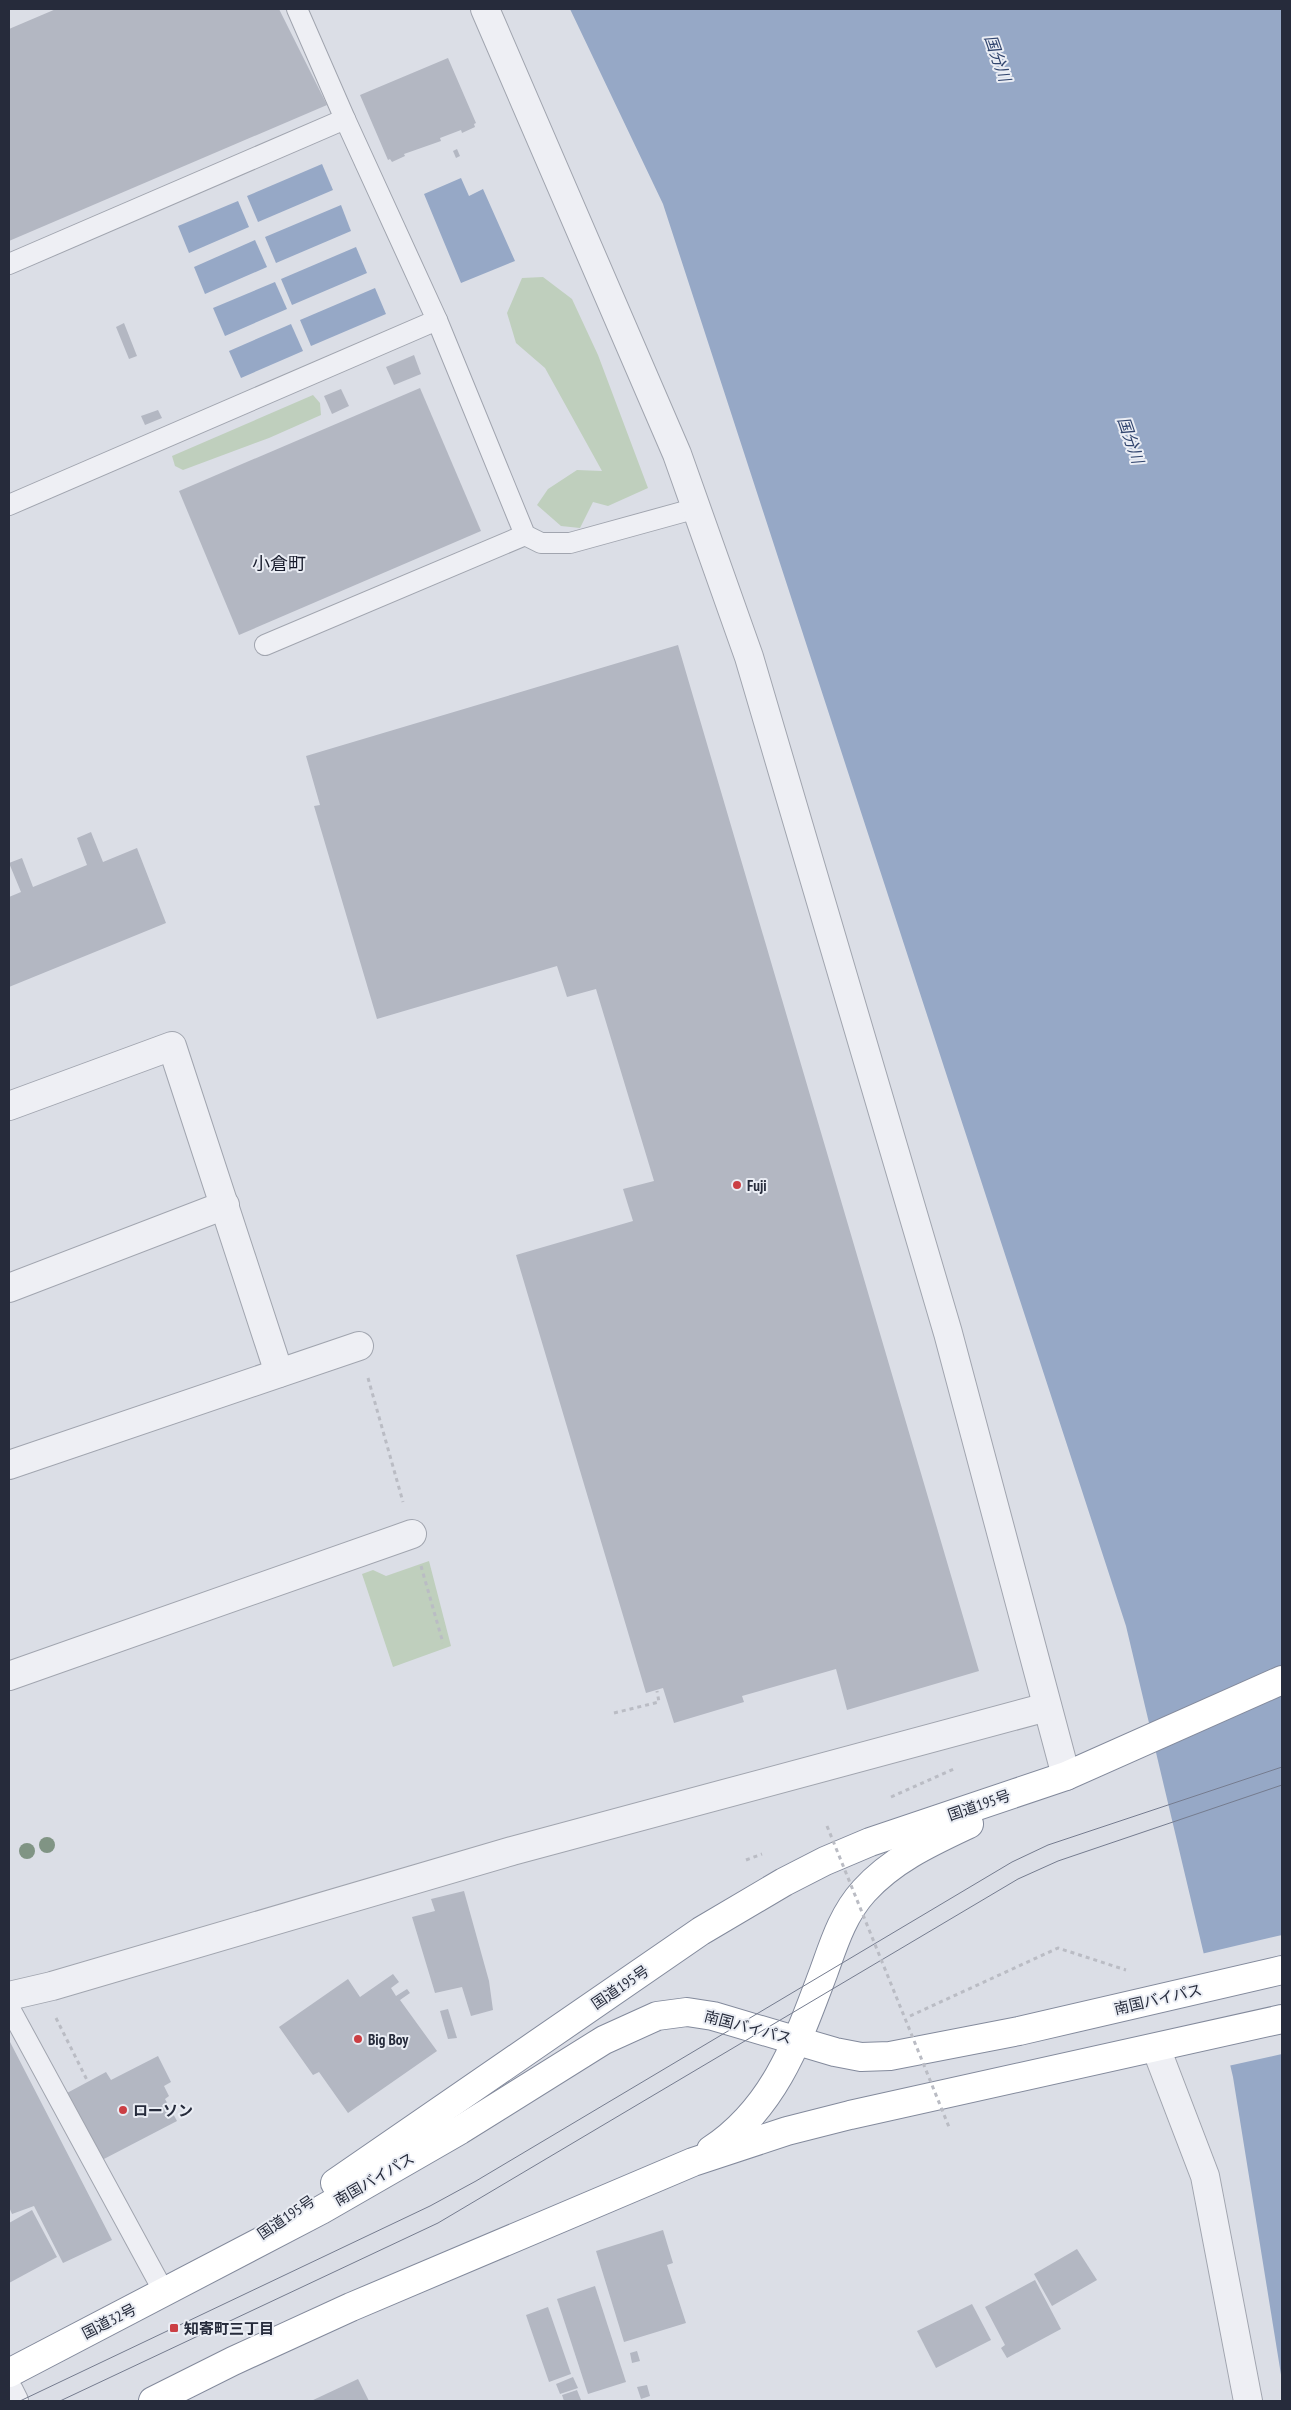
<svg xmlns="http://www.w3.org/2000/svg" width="1291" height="2410" font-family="'PT Sans Narrow','Noto Sans JP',sans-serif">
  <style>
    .green { fill: #bfcfbd }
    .water { fill: #96a8c6 }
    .pier { fill: #dbdee6 }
    .building { fill: #b3b7c2 }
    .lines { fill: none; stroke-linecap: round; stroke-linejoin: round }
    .service-casing { stroke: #a1a5af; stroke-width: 22 }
    .minor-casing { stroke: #a1a5af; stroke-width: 30 }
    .tertiary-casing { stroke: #a1a5af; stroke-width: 30 }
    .trunk-casing { stroke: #838a9c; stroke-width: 30 }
    .path { stroke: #babcc4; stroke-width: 3; stroke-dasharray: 4 4; stroke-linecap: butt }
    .service { stroke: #eeeff4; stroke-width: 20 }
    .minor { stroke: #eeeff4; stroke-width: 28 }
    .tertiary { stroke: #eeeff4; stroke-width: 28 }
    .trunk { stroke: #fff; stroke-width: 28 }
    .tram { stroke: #757c8f; stroke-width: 1 }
    .path-bridge { stroke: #babcc4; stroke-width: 3; stroke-dasharray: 4 4; stroke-linecap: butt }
    .tree { fill: #809484 }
    .poi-dot { fill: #cb3f44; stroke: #eaedf4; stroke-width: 2 }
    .labels { text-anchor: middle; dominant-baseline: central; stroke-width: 4; stroke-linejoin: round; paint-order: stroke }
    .poi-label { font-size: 15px; font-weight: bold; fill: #262b3b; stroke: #eaedf4; text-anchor: start }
    .street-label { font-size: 15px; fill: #262b3b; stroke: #eaedf4 }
    .water-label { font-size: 16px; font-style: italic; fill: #31456e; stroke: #eaedf4 }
    .quarter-label { font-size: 18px; fill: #181c2c; stroke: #eaedf4 }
  </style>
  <rect width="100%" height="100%" fill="#dbdee6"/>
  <g class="green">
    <path d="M543,277L572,299L598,355L648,488L608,506L593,502L580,528L561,526L537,505L548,489L577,470L602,471L545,368L516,343L507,313L522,278Z"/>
    <path d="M313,395L320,403L321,415L269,438L183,470L175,466L172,456Z"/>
    <path d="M429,1561L451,1646L393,1667L362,1574L373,1570L386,1576Z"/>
  </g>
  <g class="water">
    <path d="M570,9H1282V2381L1233,2077L1126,1626L663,204Z"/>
    <path d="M322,164L333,190L258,222L247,196Z"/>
    <path d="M461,178L469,196L483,189L515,261L461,283L424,194Z"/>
    <path d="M238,201L249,227L189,253L178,226Z"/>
    <path d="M341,205L351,231L276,263L265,237Z"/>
    <path d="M255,240L267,267L205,294L194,267Z"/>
    <path d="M356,247L367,273L292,305L281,279Z"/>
    <path d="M275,282L287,309L225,336L213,308Z"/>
    <path d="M375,288L386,314L311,346L300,320Z"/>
    <path d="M291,324L303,351L241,378L229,351Z"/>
  </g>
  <path class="pier" d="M1282,1935V2054L1228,2066L1201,1954Z"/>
  <g class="building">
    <path d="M56,9H279L327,105L9,241V29Z"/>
    <path d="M448,58L476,123L474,124L475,127L462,133L461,130L440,138L441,141L404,154L405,156L392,162L390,159L388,160L360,95Z"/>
    <path d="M457,149L460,156L456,158L453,151Z"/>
    <path d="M124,323L137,356L129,359L116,327Z"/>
    <path d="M414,355L421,374L394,385L386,367Z"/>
    <path d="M420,388L481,531L239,635L179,491Z"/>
    <path d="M341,389L349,406L332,414L324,396Z"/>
    <path d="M158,410L162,418L145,425L141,416Z"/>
    <path d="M678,645L979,1671L847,1710L836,1669L742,1696L744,1702L674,1723L663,1688L646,1693L516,1255L633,1221L623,1189L654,1181L596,989L567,997L557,966L377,1019L314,806L320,805L306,756Z"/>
    <path d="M91,832L103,862L137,848L166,923L9,987V897L21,892L9,863L22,858L33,887L87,865L77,838Z"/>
    <path d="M464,1891L489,1981L493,2010L471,2016L462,1987L435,1993L412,1917L435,1911L431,1899Z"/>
    <path d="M393,1974L399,1982L391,1988L396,1996L407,1989L410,1993L400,2000L437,2051L348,2113L319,2072L313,2075L279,2027L348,1979L360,1997Z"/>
    <path d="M448,2009L457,2038L448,2039L440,2011Z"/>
    <path d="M9,2040L112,2240L63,2263L34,2206L12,2214L9,2207Z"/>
    <path d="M158,2056L171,2082L164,2086L169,2096L165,2099L177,2121L102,2160L67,2093L106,2072L111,2080Z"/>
    <path d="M32,2210L57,2257L9,2283V2223Z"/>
    <path d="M663,2230L673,2263L667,2265L686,2323L624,2342L596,2251Z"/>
    <path d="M1077,2249L1097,2280L1052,2306L1034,2274Z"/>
    <path d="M1035,2280L1061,2329L1007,2358L1001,2348L1005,2345L985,2307Z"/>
    <path d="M595,2286L626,2382L588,2394L557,2299Z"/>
    <path d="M972,2304L991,2340L936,2368L917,2331Z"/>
    <path d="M548,2307L571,2374L549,2382L526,2315Z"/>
    <path d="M637,2351L640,2361L632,2363L630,2353Z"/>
    <path d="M573,2377L578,2388L560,2394L556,2384Z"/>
    <path d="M358,2379L369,2401H311Z"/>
    <path d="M647,2385L650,2396L641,2399L637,2387Z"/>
    <path d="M577,2390L581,2400L564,2401L562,2395Z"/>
  </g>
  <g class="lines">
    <g class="service-casing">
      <g id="service">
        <path d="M297,9L345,119"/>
        <path d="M9,264L345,119L437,320L9,505"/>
        <path d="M437,320L525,535L541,543H570L697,508"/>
        <path d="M265,645L525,535"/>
        <path d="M9,2007L164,2292"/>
      </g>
    </g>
    <g class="minor-casing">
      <g id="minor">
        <path d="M9,1106L172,1046L279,1373"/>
        <path d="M9,1288L225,1205"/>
        <path d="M9,1465L359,1346"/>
        <path d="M9,1676L412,1534"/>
        <path d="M1156,2048L1205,2176L1248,2401"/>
      </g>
    </g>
    <g class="tertiary-casing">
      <g id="tertiary">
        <path d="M485,9L677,454L749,657L948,1333L1066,1776"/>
        <path d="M9,1996L52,1986L512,1851L1047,1707"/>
        <path d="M9,2391L14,2401"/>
      </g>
    </g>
    <g class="trunk-casing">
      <g id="trunk">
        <path d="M711,2150C775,2108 798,2040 824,1971C834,1943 843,1914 864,1891C893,1859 931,1842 969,1824"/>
        <path d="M335,2183L701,1931L784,1882L825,1861L870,1842L1066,1776L1282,1680"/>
        <path d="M9,2373L321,2210L460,2130L604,2040L657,2016L687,2012L713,2016L835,2052L861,2057L890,2056L1019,2031L1282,1970"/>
        <path d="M153,2401L233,2361L351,2307L693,2162L787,2131L850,2115L1282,2019"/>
      </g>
    </g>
    <g class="path">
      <path d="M368,1378L403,1502"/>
      <path d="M421,1566L443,1643"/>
      <path d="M614,1713L659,1702L657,1691"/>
      <path d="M891,1797L956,1768"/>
      <path d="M746,1860L762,1854"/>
      <path d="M910,2016L1058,1948L1126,1970"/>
      <path d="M56,2018L88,2082"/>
    </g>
    <use href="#service" class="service"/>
    <use href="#minor" class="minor"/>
    <use href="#tertiary" class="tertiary"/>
    <use href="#trunk" class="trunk"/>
    <g class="tram">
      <path d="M20,2401L430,2206L476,2181L1012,1862L1048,1845L1282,1767"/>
      <path d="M60,2401L438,2223L1018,1879L1058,1861L1282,1785"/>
    </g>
    <path class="path-bridge" d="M827,1826L949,2127"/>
  </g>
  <g class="tree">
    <circle cx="47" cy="1845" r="8"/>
    <circle cx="27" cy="1851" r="8"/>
  </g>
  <g class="poi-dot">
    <circle cx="737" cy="1185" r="5"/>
    <circle cx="358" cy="2039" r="5"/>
    <circle cx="123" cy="2110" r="5"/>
    <rect x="169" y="2323" width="10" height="10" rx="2.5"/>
  </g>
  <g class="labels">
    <g class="poi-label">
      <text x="747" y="1185">Fuji</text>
      <text x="368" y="2039">Big Boy</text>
      <text x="133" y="2110">ローソン</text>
      <text x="184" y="2328">知寄町三丁目</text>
    </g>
    <g class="street-label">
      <text transform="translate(979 1805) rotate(-19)">国道195号</text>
      <text transform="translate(620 1987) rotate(-34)">国道195号</text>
      <text transform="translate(1158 1999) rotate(-13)">南国バイパス</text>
      <text transform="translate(748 2027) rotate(15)">南国バイパス</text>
      <text transform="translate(374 2179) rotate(-30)">南国バイパス</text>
      <text transform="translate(286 2217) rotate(-34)">国道195号</text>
      <text transform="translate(109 2321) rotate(-27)">国道32号</text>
    </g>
    <g class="water-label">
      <text transform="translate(998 58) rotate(71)">国分川</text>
      <text transform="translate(1131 440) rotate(71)">国分川</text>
    </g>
    <g class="quarter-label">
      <text x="279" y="563">小倉町</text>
    </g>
  </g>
  <rect width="1291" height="2410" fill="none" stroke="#262b3b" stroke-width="20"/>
</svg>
